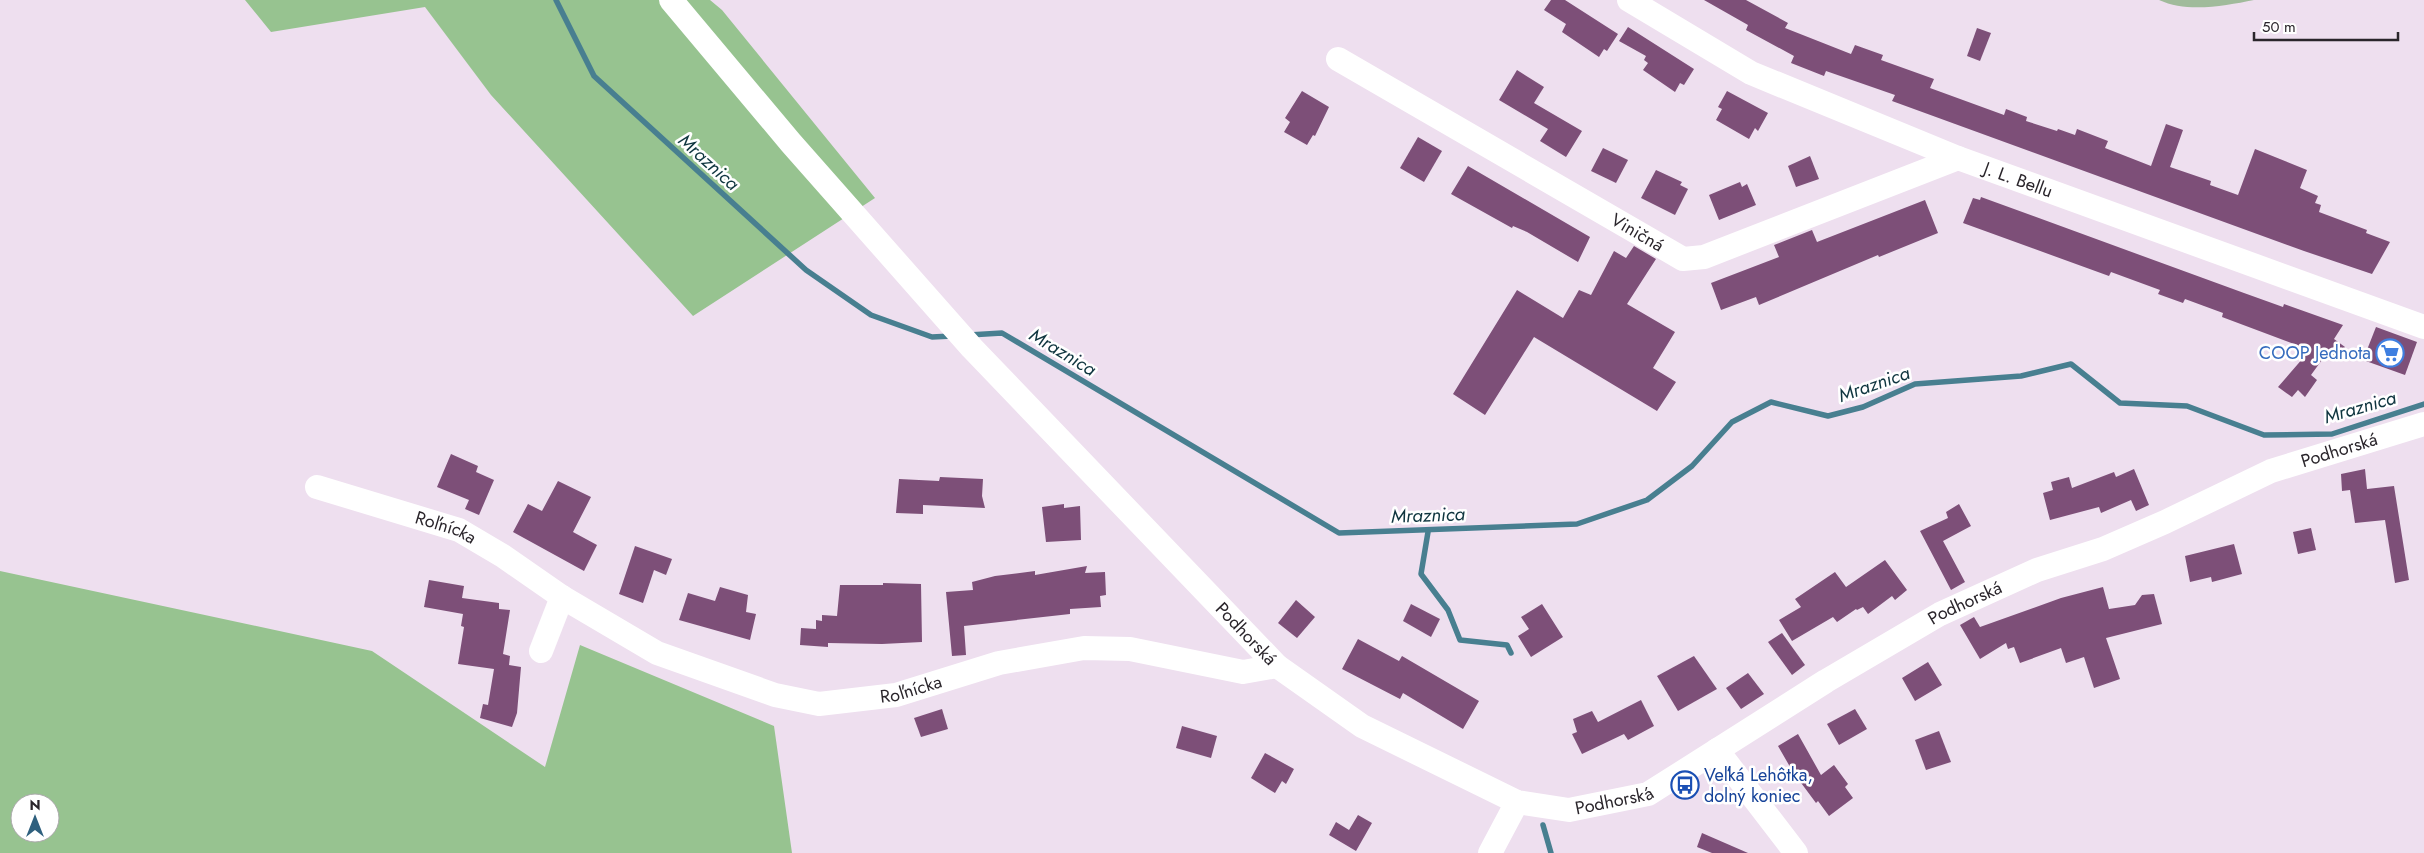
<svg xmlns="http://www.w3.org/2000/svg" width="2424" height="853" font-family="Jost,sans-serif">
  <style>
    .green { fill: #a0bb9b }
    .forest { fill: #97c390; fill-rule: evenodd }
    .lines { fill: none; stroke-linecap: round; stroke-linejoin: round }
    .stream { stroke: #487f90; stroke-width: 5.5 }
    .building { fill: #7d4f78 }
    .minor { stroke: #fff; stroke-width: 24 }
    .labels { text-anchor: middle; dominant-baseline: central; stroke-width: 5; stroke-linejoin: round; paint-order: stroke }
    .street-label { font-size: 18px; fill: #2a252b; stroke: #fff }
    .shop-label { font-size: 18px; fill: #366cbe; stroke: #fff; text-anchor: end }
    .transit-label { font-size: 18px; fill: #164399; stroke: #fff; text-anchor: start }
    .water-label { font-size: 19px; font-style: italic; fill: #0f353f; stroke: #fff }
  </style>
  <rect width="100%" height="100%" fill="#eedfef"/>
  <path class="green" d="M2159,0H2254C2224,6 2187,13 2159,0Z"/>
  <g class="forest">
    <path d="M245,0H710L722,10L875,198L693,316L491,95L425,7L271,32Z"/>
    <path d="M0,571L372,651L545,767L580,645L774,726L792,853H0ZM20,803H50V833H20Z"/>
  </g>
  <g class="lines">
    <g class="stream">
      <path d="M556,0L594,76L806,270L871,315L932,337L952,336"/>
      <path d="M969,335L1002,333L1339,533L1577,524L1647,500L1692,466L1732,422L1771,402L1828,416L1863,407L1915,384L2021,376L2071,364L2120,403L2187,406L2264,435L2332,434L2424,404"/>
      <path d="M1428,532L1421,574L1448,610L1460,640L1507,645L1511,653"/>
      <path d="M1543,825L1551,853"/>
    </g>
  </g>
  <g class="building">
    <path d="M1551,0H1565L1618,34L1607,51L1604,49L1599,57L1562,32L1566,24L1544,10Z"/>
    <path d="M1704,0H1746L1788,23L1785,28L1851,54L1855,45L1883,55L1881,60L1934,79L1930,88L2004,115L2006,109L2027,117L2026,121L2057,131L2058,129L2075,135L2077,129L2108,141L2105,148L2151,166L2166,124L2183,130L2170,167L2211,181L2210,185L2238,195L2255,149L2307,170L2300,188L2318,196L2315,203L2321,205L2319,212L2367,230L2366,233L2390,242L2372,274L2304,251L1892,101L1895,95L1826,71L1824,76L1791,63L1794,56L1746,30L1748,25Z"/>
    <path d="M1628,27L1694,69L1684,85L1680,83L1675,92L1643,70L1648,63L1644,60L1646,56L1619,41Z"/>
    <path d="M1977,28L1991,33L1980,61L1967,56Z"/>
    <path d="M1517,70L1544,87L1534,103L1582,131L1566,157L1540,141L1548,129L1499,100Z"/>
    <path d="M1302,91L1329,107L1315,136L1313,135L1307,145L1284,132L1290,122L1285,118Z"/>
    <path d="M1727,91L1768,113L1758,131L1755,128L1749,139L1716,120L1722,109L1718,107Z"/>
    <path d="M1418,137L1442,151L1424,182L1400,168Z"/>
    <path d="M1603,148L1628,160L1616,183L1591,171Z"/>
    <path d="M1810,156L1819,179L1796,187L1788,166Z"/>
    <path d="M1468,166L1590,237L1578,262L1527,232L1513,226L1512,228L1451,194Z"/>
    <path d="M1656,170L1682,182L1680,185L1688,189L1675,215L1641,198Z"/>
    <path d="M1740,182L1742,187L1747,184L1756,205L1719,220L1709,195Z"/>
    <path d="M1981,197L2244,293L2283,307L2284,304L2343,325L2334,339L2345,347L2337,358L2327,353L2311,375L2317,380L2305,397L2298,390L2292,397L2278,387L2310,350L2222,317L2223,313L2185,299L2183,303L2158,294L2160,290L2111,272L2109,276L1963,223L1973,198L1980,200Z"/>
    <path d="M1925,200L1938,233L1879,257L1878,255L1759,305L1756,297L1721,310L1711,283L1779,257L1774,245L1812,230L1817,242Z"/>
    <path d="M1634,246L1656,259L1627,304L1675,332L1653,368L1676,382L1657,411L1534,337L1485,415L1453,394L1517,290L1563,318L1579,290L1591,295L1614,251L1626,258Z"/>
    <path d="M2376,327L2417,342L2405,375L2363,360Z"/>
    <path d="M451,454L478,466L476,472L494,480L479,515L465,509L469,500L437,487Z"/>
    <path d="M2134,469L2149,505L2136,511L2131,500L2101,513L2099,507L2050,520L2043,493L2053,490L2051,482L2069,477L2072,488L2114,472L2116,477Z"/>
    <path d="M2365,469L2367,489L2394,486L2409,580L2395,583L2385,520L2355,523L2350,490L2342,491L2341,474Z"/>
    <path d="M940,477L983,479L982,496L985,508L923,505V514L896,513L899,479L939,481Z"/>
    <path d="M558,481L591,497L573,532L597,545L584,571L513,532L528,504L542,511Z"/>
    <path d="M1064,504V508L1080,506L1081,540L1046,542L1042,507Z"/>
    <path d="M1959,504L1971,526L1943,541L1965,582L1951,590L1920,531L1948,518L1946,512Z"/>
    <path d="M2311,528L2316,550L2298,554L2293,532Z"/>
    <path d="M2234,544L2242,574L2212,582L2211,577L2190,582L2185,556Z"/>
    <path d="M635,546L672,559L666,575L654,570L643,603L619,594Z"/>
    <path d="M1885,560L1907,590L1895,600L1892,596L1868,614L1863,607L1857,610L1856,609L1837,622L1833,617L1792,641L1779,620L1801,607L1795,599L1835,572L1846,587Z"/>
    <path d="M1087,566L1085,573L1105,572L1106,595L1100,596L1101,607L1070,609V614L964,626L966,655L952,656L946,592L973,590L972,582L995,576L1035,571V575Z"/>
    <path d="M429,580L464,586L462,598L499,603V609L510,610L503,654L510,656L509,665L521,667L517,713L512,727L480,718L483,704L488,705L494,669L458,664L464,627L461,626L463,614L424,607Z"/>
    <path d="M883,583L921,584L922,642L882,644L828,643V647L800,645L801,628L816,629V620L822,621V615L837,616L840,585H883Z"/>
    <path d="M720,587L748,595L746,612L756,614L750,640L679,620L688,593L715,601Z"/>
    <path d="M2103,587L2109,609L2135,605L2142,595L2154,594L2162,624L2106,638L2120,679L2094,688L2084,657L2066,663L2061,648L2020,663L2014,647L2008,649L2006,643L1980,659L1960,625L1974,617L1980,627L2061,598Z"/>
    <path d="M1296,600L1315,617L1297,638L1278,623Z"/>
    <path d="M1411,604L1440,619L1431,637L1403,621Z"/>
    <path d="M1542,604L1563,637L1531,657L1518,636L1529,629L1521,617Z"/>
    <path d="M1782,633L1805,665L1792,675L1768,642Z"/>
    <path d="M1358,639L1399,661L1402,656L1479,701L1463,729L1403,693L1400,699L1342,669Z"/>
    <path d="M1694,656L1717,689L1678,711L1657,676Z"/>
    <path d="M1928,662L1942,685L1915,701L1902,678Z"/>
    <path d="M1748,673L1764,694L1741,709L1726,688Z"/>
    <path d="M1641,700L1654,726L1628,740L1624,734L1582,754L1572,734L1577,732L1573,719L1592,711L1598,722Z"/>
    <path d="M942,709L948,729L921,737L914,718Z"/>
    <path d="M1855,709L1867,729L1839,745L1827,724Z"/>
    <path d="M1182,726L1217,736L1211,758L1176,748Z"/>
    <path d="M1939,731L1951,762L1926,770L1915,740Z"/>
    <path d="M1798,734L1821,775L1834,765L1848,784L1845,787L1853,798L1829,816L1818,801L1816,803L1793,772L1778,746Z"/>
    <path d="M1265,753L1294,769L1286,784L1282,781L1275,793L1251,778Z"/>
    <path d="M1358,815L1372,823L1356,851L1329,835L1336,822L1349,830Z"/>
    <path d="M1702,833L1748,853H1712L1697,847Z"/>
  </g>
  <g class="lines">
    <g class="minor">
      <path id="s1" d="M671,0L791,143L972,348L1277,666L1362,726L1517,802L1569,810L1648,794L1826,681L1940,614L2037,570L2103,549L2165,522L2271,471L2424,424"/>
      <path id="s2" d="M1629,0L1751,73L1958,158L2424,327"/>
      <path id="s3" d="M1338,59L1683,259L1704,257L1958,158"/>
      <path id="s4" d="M317,487L459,530L503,556L562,597L657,653L775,695L819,704L896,695L999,663L1084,648L1130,649L1243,672L1277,666"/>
      <path d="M541,651L562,597"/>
      <path d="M1717,750L1796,853"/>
      <path d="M1490,853L1517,802"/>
    </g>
  </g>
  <defs>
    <g id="supermarket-ring" transform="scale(1.4375)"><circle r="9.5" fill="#fff" stroke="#3f7fe0" stroke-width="1.5"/><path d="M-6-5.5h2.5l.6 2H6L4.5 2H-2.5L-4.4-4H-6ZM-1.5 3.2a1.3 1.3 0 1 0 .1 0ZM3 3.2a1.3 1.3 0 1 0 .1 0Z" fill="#3f7fe0"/></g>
    <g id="bus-ring" transform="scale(1.4375)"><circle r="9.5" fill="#fff" stroke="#1a4fb4" stroke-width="1.5"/><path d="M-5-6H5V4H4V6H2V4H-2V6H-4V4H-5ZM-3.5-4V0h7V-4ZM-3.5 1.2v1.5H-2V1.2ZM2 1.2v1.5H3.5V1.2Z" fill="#1a4fb4"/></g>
  </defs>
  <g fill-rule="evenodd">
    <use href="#supermarket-ring" x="2390" y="353"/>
    <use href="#bus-ring" x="1685" y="785"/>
  </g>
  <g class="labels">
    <g class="street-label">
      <text stroke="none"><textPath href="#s2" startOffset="430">J. L. Bellu</textPath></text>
      <text stroke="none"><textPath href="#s3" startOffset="346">Viničná</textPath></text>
      <text stroke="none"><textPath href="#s1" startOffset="2086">Podhorská</textPath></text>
      <text stroke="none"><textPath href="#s4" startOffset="135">Roľnícka</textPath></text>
      <text stroke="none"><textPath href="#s1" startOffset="1681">Podhorská</textPath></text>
      <text stroke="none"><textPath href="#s1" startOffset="856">Podhorská</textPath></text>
      <text stroke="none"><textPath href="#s4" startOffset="645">Roľnícka</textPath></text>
      <text stroke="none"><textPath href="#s1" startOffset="1276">Podhorská</textPath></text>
    </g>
    <g class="shop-label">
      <text x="2371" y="353">COOP Jednota</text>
    </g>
    <g class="transit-label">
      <text x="1704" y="775">Veľká Lehôtka,<tspan x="1704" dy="21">dolný koniec</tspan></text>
    </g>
    <g class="water-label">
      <text transform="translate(709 162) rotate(42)">Mraznica</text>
      <text transform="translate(1063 352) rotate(31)">Mraznica</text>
      <text transform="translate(1874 384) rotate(-19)">Mraznica</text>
      <text transform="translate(2360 407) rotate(-16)">Mraznica</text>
      <text transform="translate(1428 515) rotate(-2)">Mraznica</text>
    </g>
  </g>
  <g transform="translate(35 818)"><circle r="24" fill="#ffffff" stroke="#aaa8aa"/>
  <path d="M0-4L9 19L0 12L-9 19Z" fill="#2f607e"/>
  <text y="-8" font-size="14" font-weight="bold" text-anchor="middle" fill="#2a252b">N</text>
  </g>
  <path d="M2254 32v8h144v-8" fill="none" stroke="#2a252b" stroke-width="2.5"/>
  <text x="2262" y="32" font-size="15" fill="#2a252b" stroke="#ffffff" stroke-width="4" paint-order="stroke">50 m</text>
</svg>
